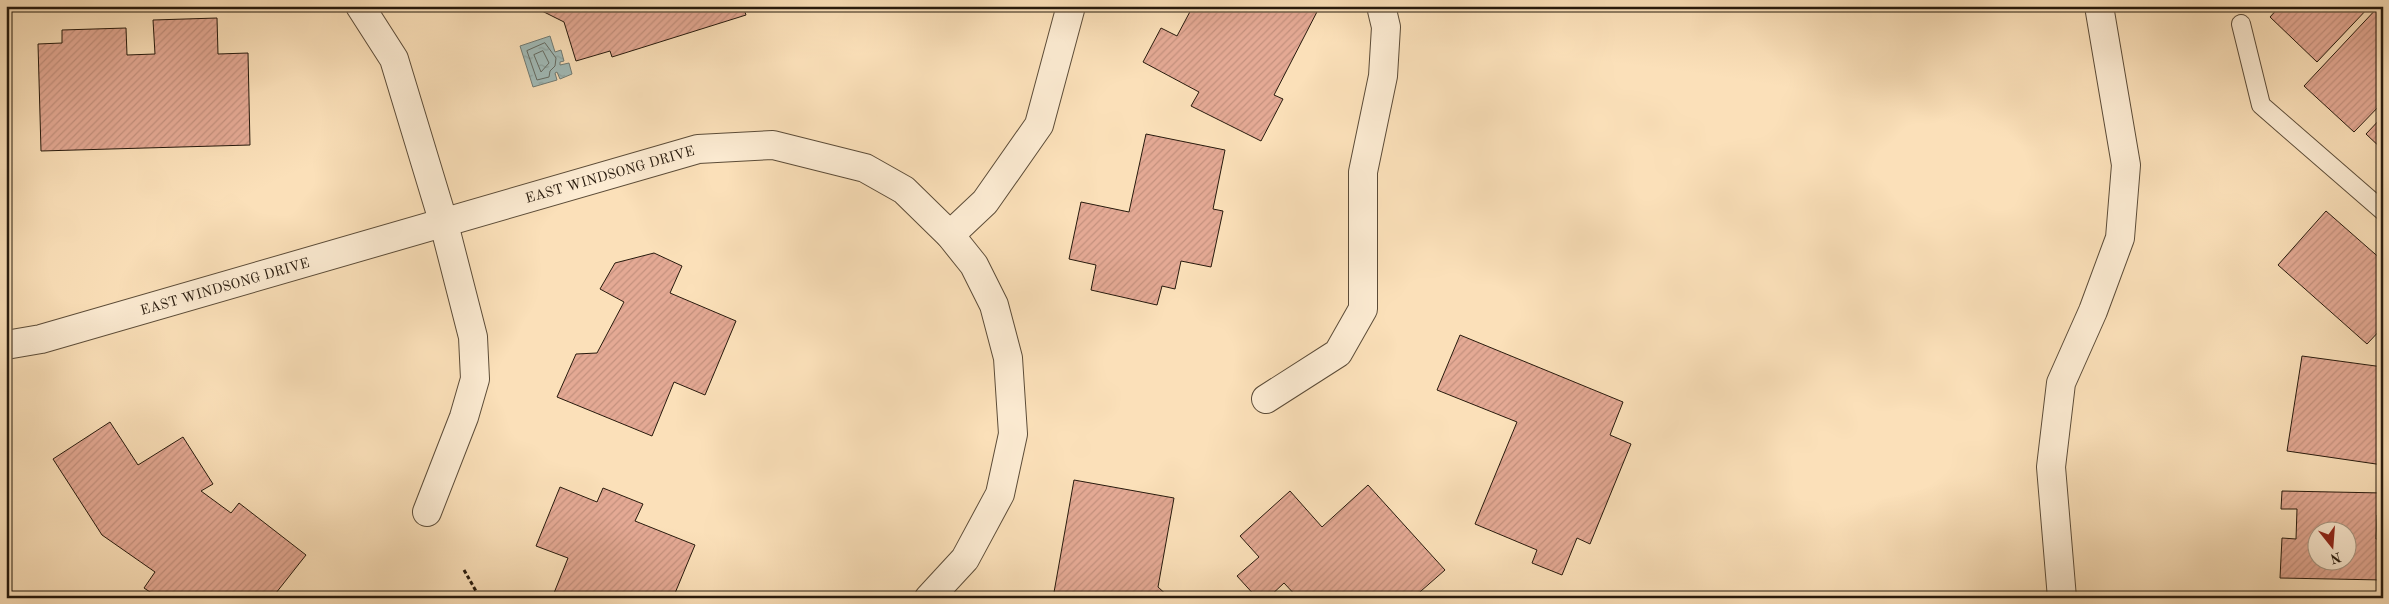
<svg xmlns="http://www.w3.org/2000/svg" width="2389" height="604" font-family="'Old Standard TT',serif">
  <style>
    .water { fill: url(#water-ripples); stroke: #707b74 }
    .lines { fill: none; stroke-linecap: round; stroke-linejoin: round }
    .shore { stroke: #646a62; stroke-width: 1 }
    .building { fill: url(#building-hatch); stroke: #271a0d; fill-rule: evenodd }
    .lane-casing { stroke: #5c4c38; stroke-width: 20 }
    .street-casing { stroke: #5c4c38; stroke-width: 30 }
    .path { stroke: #271a0d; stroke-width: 3; stroke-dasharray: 4 2.5; stroke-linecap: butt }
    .lane { stroke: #fcebd2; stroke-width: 18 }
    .street { stroke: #fcebd2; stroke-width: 28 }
    .labels { text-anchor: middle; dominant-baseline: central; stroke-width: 4; stroke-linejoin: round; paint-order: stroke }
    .street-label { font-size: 14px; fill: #271a0d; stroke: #fcebd2 }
  </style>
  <defs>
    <pattern id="water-ripples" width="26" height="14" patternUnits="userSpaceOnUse" patternTransform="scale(1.25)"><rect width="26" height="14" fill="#a1bbb8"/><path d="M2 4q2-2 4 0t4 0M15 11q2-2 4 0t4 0" fill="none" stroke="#8ba09d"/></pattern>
    <pattern id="building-hatch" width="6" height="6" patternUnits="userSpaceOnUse" patternTransform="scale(1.25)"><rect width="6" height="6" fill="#e4a994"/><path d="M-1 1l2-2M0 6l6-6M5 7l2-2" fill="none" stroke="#c4917e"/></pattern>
  </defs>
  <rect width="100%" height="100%" fill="#fbe0b9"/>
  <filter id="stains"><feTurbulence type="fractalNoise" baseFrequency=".004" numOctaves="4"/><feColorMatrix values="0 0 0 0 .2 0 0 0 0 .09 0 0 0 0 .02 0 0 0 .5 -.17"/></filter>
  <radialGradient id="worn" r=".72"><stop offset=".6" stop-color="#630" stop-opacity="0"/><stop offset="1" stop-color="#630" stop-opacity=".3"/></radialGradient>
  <path class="water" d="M550,36L555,52L561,50L564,61L560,62V65L569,63L572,74L560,79L557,72L555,73L557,80L533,87L520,46Z"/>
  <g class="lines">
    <g class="shore">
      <path d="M545,43L556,58L555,66L550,71L549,77L537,80L527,51Z"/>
      <path d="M543,51L549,63L541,72L534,55Z"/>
    </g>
  </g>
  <g class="building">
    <path d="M532,6H743L746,15L612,57L610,51L576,61L564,22Z"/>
    <path d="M1193,6H1320L1274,95L1283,99L1261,141L1191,106L1199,92L1143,62L1161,28L1177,36Z"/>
    <path d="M2280,6H2370L2317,62L2270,17Z"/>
    <path d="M2379,6H2383V102L2354,132L2304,86Z"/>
    <path d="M217,18L218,54L248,53L250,145L41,151L38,44L62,43V30L126,28L127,55L155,54L153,20Z"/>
    <path d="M2383,116V150L2366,134Z"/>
    <path d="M1146,134L1225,150L1213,209L1223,211L1211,267L1181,261L1175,289L1162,286L1157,305L1091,290L1096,265L1069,259L1081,202L1129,212Z"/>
    <path d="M2326,211L2383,261V327L2367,344L2278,265Z"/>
    <path d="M654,253L682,266L670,293L736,321L705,395L674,382L652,436L557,397L576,354L597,353L624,302L600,289L615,263Z"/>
    <path d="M1460,335L1623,402L1610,435L1631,444L1590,544L1577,538L1562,575L1532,563L1537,550L1475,524L1517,422L1437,390Z"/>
    <path d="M2302,356L2383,367V465L2287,451Z"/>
    <path d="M110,422L138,465L183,437L213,484L201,491L231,513L239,503L306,555L272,598H159L144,588L155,572L102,535L53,459Z"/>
    <path d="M1074,480L1174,498L1158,587L1170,598H1053Z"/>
    <path d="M1368,485L1445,570L1413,598H1298L1284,583L1268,598H1257L1237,576L1259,557L1240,536L1290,491L1322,527Z"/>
    <path d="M560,487L597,502L603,488L643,504L635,521L695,545L673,598H552L568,558L536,546Z"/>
    <path d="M2282,491L2383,493V515H2377L2376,539H2383V580L2280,578L2282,538L2296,539L2297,509H2281ZM2316,532H2346V562H2316Z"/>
  </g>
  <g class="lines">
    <g class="lane-casing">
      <path id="lane" d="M2241,24L2261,105L2383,211"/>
    </g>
    <g class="street-casing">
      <g id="street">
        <path d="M360,6L394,59L444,224L473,337L475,379L464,417L427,512"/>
        <path d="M950,235L985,202L1039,125L1071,6"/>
        <path d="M6,345L41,339L698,149L773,145L865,168L904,190L950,235L974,265L994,305L1008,358L1013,434L1000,494L965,559L929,598"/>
        <path d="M1266,399L1338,353L1363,309V172L1383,76L1386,27L1381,6"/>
        <path d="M2062,598L2051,467L2061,383L2093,311L2120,238L2126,165L2099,6"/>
      </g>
    </g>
    <path class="path" d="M464,570L480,598"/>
    <use href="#lane" class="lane"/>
    <use href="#street" class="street"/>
  </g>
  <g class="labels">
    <g class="street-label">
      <text transform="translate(610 175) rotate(-16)">EAST WINDSONG DRIVE</text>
      <text transform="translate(225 287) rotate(-16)">EAST WINDSONG DRIVE</text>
    </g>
  </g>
  <rect width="2389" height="604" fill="none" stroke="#fbe0b9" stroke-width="25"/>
  <rect x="8" y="8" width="2374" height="589" fill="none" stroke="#271a0d" stroke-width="2.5"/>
  <rect x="12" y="12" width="2364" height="579" fill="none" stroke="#271a0d"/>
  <g transform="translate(2332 546) rotate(163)"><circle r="24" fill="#fcebd2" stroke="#a79783"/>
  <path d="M0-4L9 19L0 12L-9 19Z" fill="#8f2418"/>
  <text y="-8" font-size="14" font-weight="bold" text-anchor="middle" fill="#271a0d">N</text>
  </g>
  <rect width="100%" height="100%" filter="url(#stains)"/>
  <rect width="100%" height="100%" fill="url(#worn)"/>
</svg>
